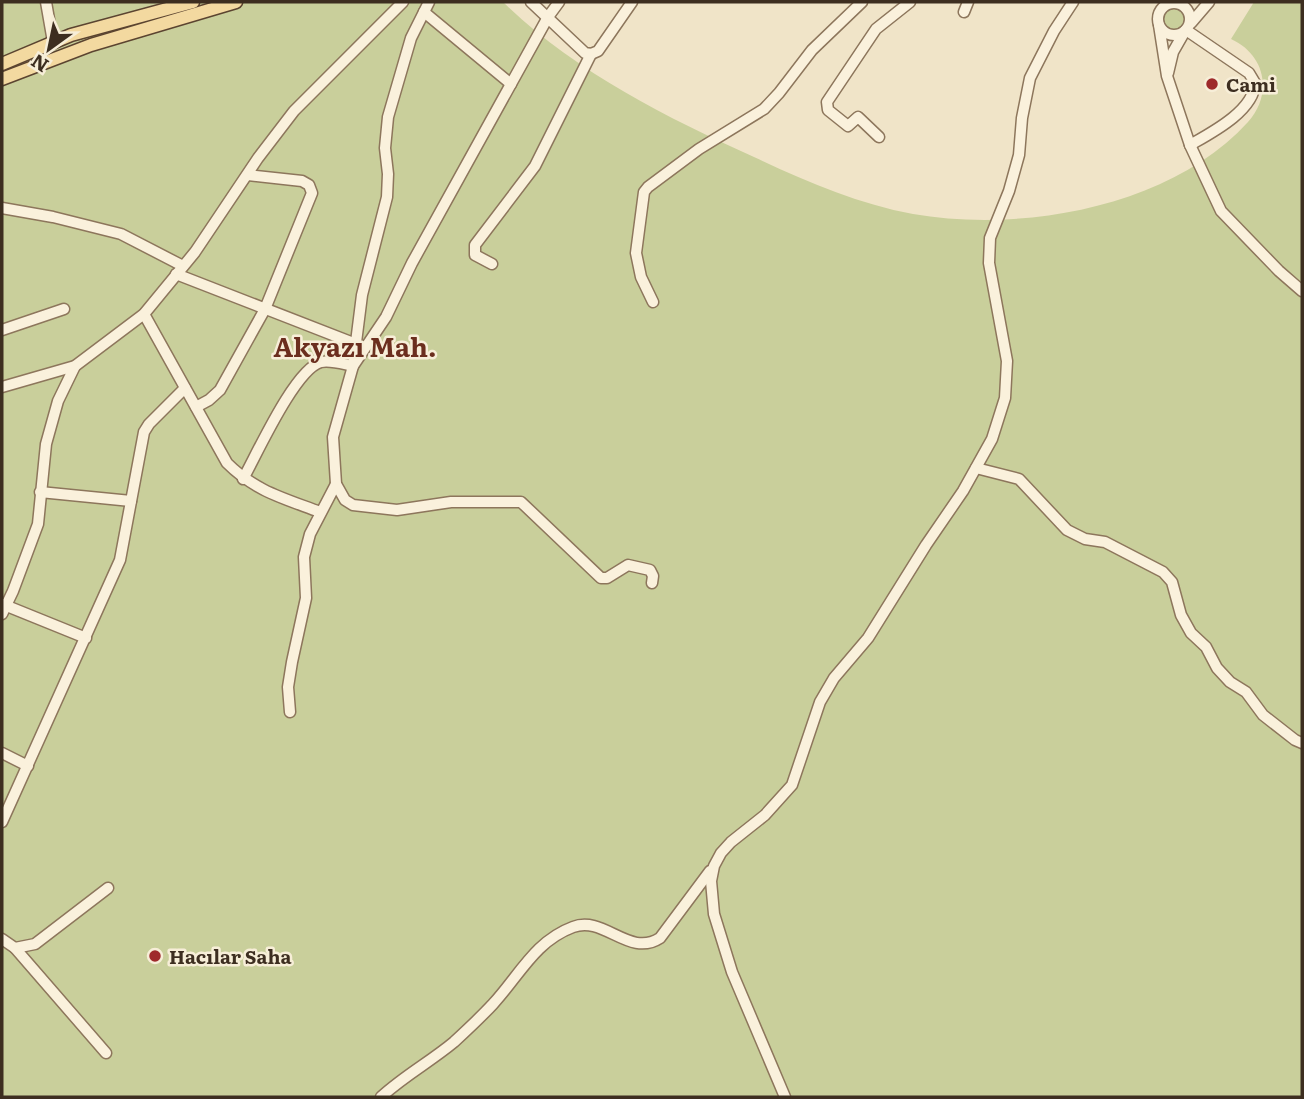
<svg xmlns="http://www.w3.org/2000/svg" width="1304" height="1099" font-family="Literata,serif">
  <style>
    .green { fill: #c9cf9b }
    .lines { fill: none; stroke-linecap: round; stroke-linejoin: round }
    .minor-casing { stroke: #8d765c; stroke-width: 13 }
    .major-casing { stroke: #5b4430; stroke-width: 15 }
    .minor { stroke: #faf1dc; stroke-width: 10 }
    .major { stroke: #f3d9a0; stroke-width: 12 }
    .poi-dot { fill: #9e2a2b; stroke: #f7eed8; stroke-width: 2.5 }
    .labels { text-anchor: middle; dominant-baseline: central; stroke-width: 5; stroke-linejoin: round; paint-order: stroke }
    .poi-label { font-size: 19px; font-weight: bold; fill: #3d2e20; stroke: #f7eed8; text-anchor: start }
    .district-label { font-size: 26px; font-weight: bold; fill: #6b2e1e; stroke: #f7eed8 }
  </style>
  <rect width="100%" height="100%" fill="#f0e4c8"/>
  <g class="green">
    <path d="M2,2H503C574,71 665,117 754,157C805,181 858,204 913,214C1023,233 1171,207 1248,122C1273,94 1266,55 1231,39L1254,2H1302V1097H2Z"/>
    <circle cx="1174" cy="19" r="11"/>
  </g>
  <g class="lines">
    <g class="minor-casing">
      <g id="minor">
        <path d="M46,2L53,42"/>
        <path d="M429,2L411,38L388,117L385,148L388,174L387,197L362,295L353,366L333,437L336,484L345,500L353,505L397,510L451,502H521L601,578H607L628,565L650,570L653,576L652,583"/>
        <path d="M531,2L585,53L591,54L598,51L632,2"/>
        <circle cx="1174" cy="19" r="16"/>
        <path d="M424,12L511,84"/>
        <path d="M964,12L968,2"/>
        <path d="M1191,23L1209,2"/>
        <path d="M1159,25L1167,76L1190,145L1221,211L1279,271L1302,291"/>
        <path d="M1186,30L1249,73L1255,83C1254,111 1211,133 1190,145"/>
        <path d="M1168,73L1173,52L1185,31"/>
        <path d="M879,137L858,117L848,126L828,110L827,102L876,29L910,2"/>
        <path d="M2,208L53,217L121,234L183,266"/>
        <path d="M492,264L475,255V245L535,166L591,54"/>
        <path d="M176,274L356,344"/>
        <path d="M653,302L641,277L636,253L644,192L648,187L699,149L764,109L779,93L812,50L862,2"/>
        <path d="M144,314L227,463C255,491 283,498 320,512"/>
        <path d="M2,330L64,309"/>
        <path d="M2,387L75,366L144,314L195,252L258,158L294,111L403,2"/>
        <path d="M196,407L209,400L220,390L265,309L312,193L309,185L302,181L248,175"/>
        <path d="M976,468L1019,479L1067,530L1085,539L1105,542L1163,572L1172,582L1181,615L1191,633L1206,647L1217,668L1230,682L1246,692L1263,715L1295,740L1302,743"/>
        <path d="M243,479C257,454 295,369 321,362C331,360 343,364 353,366L386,317L412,263L548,17L559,2"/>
        <path d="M40,492L131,501"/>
        <path d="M2,604L86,638"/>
        <path d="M2,614L13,591L38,524L46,444L58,401L75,366"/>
        <path d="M290,712L288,687L292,662L306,598L304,557L310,534L336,484"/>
        <path d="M2,753L28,766"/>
        <path d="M2,822L120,560L144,432L149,424L185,388"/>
        <path d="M2,939L15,948L35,944L108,888"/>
        <path d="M15,948L106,1053"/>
        <path d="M381,1097C405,1075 430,1062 454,1042C467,1030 481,1017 493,1004C519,976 535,941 573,927C604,915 629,958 660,938L710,871"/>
        <path d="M785,1097L732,972L714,914L711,881L714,866L721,853L731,842L765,815L792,785L820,702L834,678L868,638L926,545L963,491L992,439L1005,398L1007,361L989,263L990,238L1009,191L1019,155L1022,118L1030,78L1054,31L1073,2"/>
      </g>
    </g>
    <g class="major-casing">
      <g id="major">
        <path d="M2,64L71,35L193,2"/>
        <path d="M2,79L91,45L236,2"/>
      </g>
    </g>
    <use href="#minor" class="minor"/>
    <use href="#major" class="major"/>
  </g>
  <g class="poi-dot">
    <circle cx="1212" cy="84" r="7"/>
    <circle cx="155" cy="956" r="7"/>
  </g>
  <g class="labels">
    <g class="poi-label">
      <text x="1226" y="84">Cami</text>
      <text x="169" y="956">Hacılar Saha</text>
    </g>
    <g class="district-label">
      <text x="355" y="345">Akyazı Mah.</text>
    </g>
  </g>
  <rect width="1304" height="1099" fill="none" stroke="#3d2e20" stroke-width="7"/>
  <g transform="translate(49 49) rotate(213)" stroke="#f7eed8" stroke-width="5" paint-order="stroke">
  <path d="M0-5L12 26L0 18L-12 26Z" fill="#3d2e20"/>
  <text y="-10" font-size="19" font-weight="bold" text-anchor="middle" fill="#3d2e20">N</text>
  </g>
</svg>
